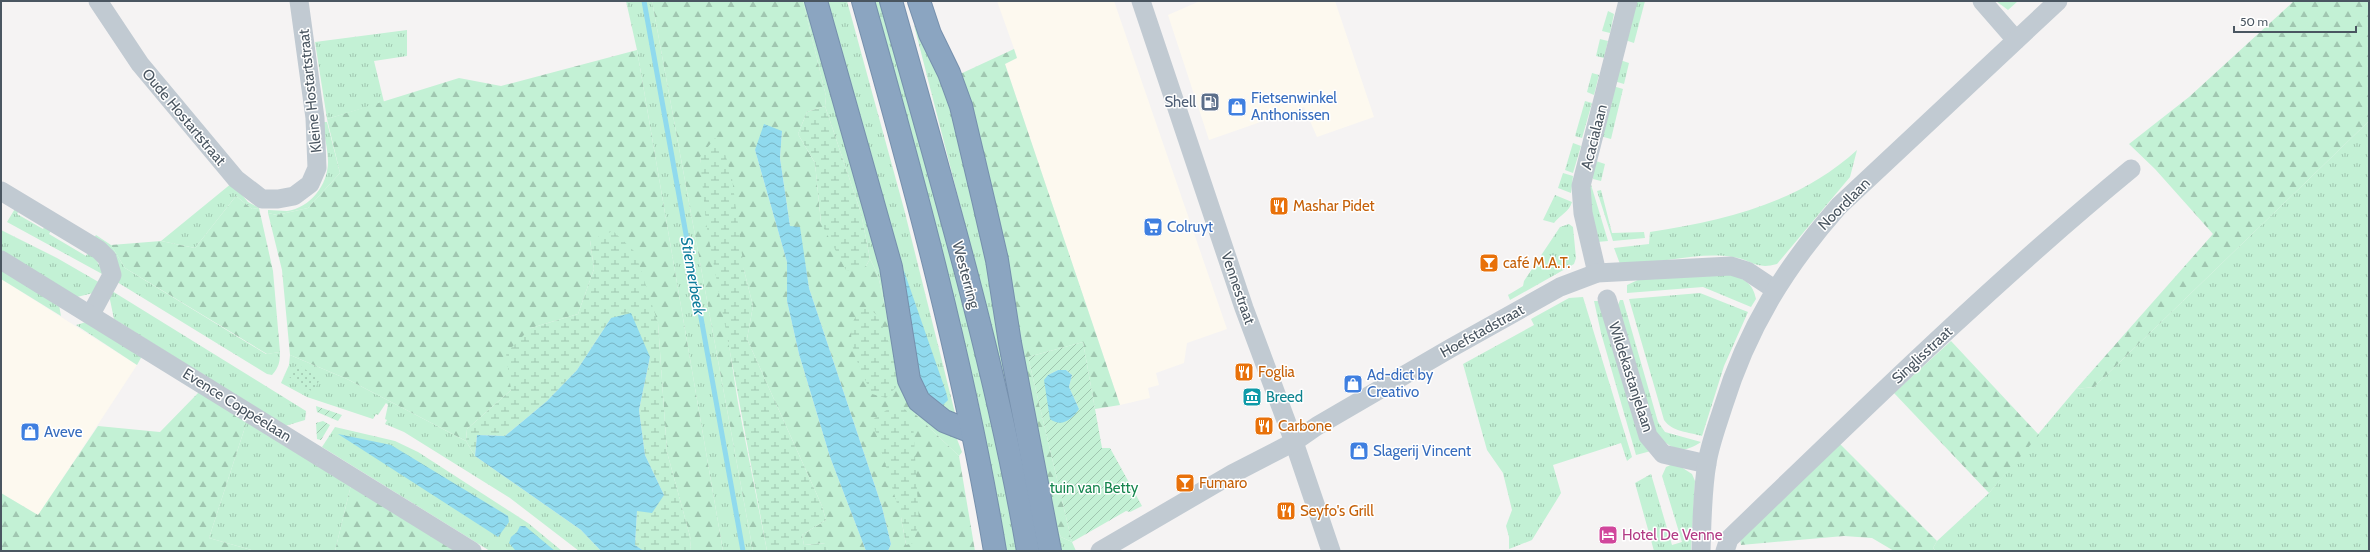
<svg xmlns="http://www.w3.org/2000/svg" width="2370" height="552" font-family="Cabin,sans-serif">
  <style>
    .commercial { fill: #fdf9ef }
    .grass { fill: url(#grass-tufts) }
    .forest { fill: url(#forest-firs); fill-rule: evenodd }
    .wetland { fill: url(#wetland-marsh) }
    .park { fill: url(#park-dots) }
    .garden { fill: url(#garden-furrows); fill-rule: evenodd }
    .water { fill: url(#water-waves) }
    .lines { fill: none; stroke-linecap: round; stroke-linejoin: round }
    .stream { stroke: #90daee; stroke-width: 5 }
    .highway-casing { stroke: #7690ad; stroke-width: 24 }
    .minor { stroke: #c1cad2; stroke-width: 19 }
    .highway { stroke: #8ba5c1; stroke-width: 22 }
    .labels { text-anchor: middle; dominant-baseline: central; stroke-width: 3; stroke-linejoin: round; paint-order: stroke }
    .street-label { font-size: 15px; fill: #4a5661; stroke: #fff }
    .shop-label { font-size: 15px; fill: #366cbe; stroke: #fff; text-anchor: start }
    .service-label { font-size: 15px; fill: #4e5e75; stroke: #fff; text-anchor: end }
    .food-label { font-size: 15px; fill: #c56008; stroke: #fff; text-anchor: start }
    .culture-label { font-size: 15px; fill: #0d838f; stroke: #fff; text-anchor: start }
    .park-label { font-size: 15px; fill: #17864f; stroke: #fff }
    .hotel-label { font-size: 15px; fill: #b23c85; stroke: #fff; text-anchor: start }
    .water-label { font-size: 16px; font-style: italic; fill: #0c7c9b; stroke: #fff }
  </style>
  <defs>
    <pattern id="grass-tufts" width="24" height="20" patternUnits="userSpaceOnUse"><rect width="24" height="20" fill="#c3f1d5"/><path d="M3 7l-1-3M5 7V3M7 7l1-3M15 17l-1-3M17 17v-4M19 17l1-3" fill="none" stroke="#a0c6b0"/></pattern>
    <pattern id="forest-firs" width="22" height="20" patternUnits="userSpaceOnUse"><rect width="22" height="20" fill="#c3f1d5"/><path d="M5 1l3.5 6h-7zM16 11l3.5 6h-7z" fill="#a0c6b0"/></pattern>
    <pattern id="wetland-marsh" width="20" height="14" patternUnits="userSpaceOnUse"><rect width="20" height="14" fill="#c3f1d5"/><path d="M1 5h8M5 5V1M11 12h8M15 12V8" fill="none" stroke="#a0c6b0"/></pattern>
    <pattern id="park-dots" width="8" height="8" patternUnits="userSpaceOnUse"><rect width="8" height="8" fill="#c3f1d5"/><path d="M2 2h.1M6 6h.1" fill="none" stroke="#a0c6b0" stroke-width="1.8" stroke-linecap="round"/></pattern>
    <pattern id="garden-furrows" width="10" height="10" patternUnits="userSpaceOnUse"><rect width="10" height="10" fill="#c3f1d5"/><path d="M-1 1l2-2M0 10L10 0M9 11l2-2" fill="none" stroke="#a0c6b0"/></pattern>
    <pattern id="water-waves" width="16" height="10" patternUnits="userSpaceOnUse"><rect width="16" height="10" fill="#90daee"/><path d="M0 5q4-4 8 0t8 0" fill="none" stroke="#78b4c4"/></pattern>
  </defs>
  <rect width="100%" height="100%" fill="#f5f3f3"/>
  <g class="commercial">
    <path d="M997,1H1114L1227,329L1187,343L1184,363L1156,373L1159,385L1148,388L1150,398L1120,405L1005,64L1017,57Z"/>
    <path d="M1200,1H1335L1374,117L1317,137L1304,107L1209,140L1168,15Z"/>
    <path d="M1,279L137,365L38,516L1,493Z"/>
  </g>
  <g class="grass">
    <path d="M626,1H652L753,551H723L637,50Z"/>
    <path d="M803,1H811L881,256L906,388L955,434L962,452L959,456L915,414L902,386L878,275L870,259L861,213L825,106L826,96Z"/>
    <path d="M823,1H847L904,209L956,417L925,395Z"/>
    <path d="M873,1H881C933,183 983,366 1019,551H1006L978,400Z"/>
    <path d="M1636,1H1645L1634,43L1625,40Z"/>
    <path d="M1996,1H2018L2008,10Z"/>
    <path d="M1608,11L1614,14L1610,33L1602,31Z"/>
    <path d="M914,25L940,73L975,186L1029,474Z"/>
    <path d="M407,30V56L374,61L384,102L327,119L315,42Z"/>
    <path d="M1600,39L1608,41L1604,58L1596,56Z"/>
    <path d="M1620,60L1629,63L1624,84L1614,81Z"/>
    <path d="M1592,73L1599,75L1594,95L1587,92Z"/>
    <path d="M1613,86L1623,89L1611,139L1600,136Z"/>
    <path d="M1585,101L1592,103L1582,138L1575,136Z"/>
    <path d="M2369,121V551H1936L1933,548L1937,541L1989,493L2076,389L2094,387Z"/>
    <path d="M322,122H327L340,173L308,208L277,215L268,213V210C274,210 281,211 287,211C310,208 328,185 328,162C328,149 324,135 322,122Z"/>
    <path d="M1573,143L1581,146L1573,173L1565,170Z"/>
    <path d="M1857,150L1850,177L1777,264C1756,270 1752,260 1733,257C1699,251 1656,265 1620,264L1614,248L1649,244L1650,232C1726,220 1799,203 1857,150Z"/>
    <path d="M1593,160L1605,164L1601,181L1593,179Z"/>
    <path d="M1563,173L1573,176L1571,193L1558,188Z"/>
    <path d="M1589,178L1608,241L1597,242L1592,227Z"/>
    <path d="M232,183L248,202L259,208L252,209L236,196L195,248L161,241Z"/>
    <path d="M1601,190L1612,233L1644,232L1645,238L1613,241L1597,191Z"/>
    <path d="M1555,195L1572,202C1569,212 1560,215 1554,223L1543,220Z"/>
    <path d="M16,207L20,209L17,214L43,229L46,224L52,229L49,234L86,256L89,251L93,253L104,275L7,222Z"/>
    <path d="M1569,224L1573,227L1576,258L1574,264L1510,300L1508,295L1523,286L1524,281L1560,227Z"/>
    <path d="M1,230L57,258L102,284L97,292L77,297L1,250Z"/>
    <path d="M96,235L111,245L125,268L266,354L280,352C280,362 279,367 272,375L267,374L117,282L93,239Z"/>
    <path d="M1,269L59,305L61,316L1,279Z"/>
    <path d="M1729,273C1744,279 1753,283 1756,299L1751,307L1703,287L1627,293V285L1640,279Z"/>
    <path d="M112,291L306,411L305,420L285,426L114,319L109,295Z"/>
    <path d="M1700,293L1748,312L1724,366L1702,436C1689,432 1672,432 1664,420L1629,299Z"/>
    <path d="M1583,297L1632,457L1627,461L1621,443L1553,465L1561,493L1532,540L1509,549V537L1506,526L1512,510L1503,473L1487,450L1463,364L1534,325L1531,319L1569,298Z"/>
    <path d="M1620,300H1623L1658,422L1665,432L1701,442C1681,456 1671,448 1655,434L1618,305Z"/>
    <path d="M1594,301H1598L1600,305L1651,451L1636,455L1601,333Z"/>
    <path d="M86,322L142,356L137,365L76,325Z"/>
    <path d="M290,355L347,379L466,441L475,456L581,530L601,551H579L510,498L404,432L385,424L387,420L385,419L388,405L386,403L378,415L376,414L373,419L307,397L281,383L289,365Z"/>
    <path d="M247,421L351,485L335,551H255L209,538Z"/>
    <path d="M335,427L395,441L418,452L528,523L562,551H490L322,447Z"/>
    <path d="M1675,463L1692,474L1695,481L1691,551H1654L1635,483L1651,474L1672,545L1682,542L1662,476L1666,467Z"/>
    <path d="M1052,516L1061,537L1072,542L1076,551H1056Z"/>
  </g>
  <g class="forest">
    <path d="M652,1H803L826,96L825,106L807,112L798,134L815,163L821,223L866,266L870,259L878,275L902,386L915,414L959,456L975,551H888L891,544L882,507L809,288L805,263L790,226L780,158L782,131L755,150L787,262V301L799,354L830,457L866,551H828L825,543L804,545L802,535L826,520L822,506L747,339L753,306L744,270L700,157L738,403L767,551H753ZM913,422L906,545L901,517Z"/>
    <path d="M2294,1H2369V121L2094,387L2076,389L2213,234L2155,169L2129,144L2189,97Z"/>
    <path d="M1014,49L1017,58L1005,64L1120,405L1095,409L1083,342L1028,357L1072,542L1061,537L1052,516L958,75Z"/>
    <path d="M637,50L723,551H690L691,540L667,452L658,323L590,240L594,269L578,314L531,328L511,390L467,429L466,441L347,379L290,355L282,270L268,213L277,215L308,208L340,173L327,119L459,78L501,86Z"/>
    <path d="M236,196L252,209L259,208L273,271L280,352L267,354L125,268L111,245L161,241L195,248Z"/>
    <path d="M1951,341L2039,435L1989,493L1894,393Z"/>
    <path d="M199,392L247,421L209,538L255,551H1V493L38,515L98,426L160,432Z"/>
    <path d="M1840,444L1937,541L1933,548L1936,551H1894L1872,538L1844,536L1741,545L1740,539Z"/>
    <path d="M351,485L455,551H335Z"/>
  </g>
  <g class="wetland">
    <path d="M825,106L861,213L870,259L866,266L859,271L846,270L821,223L815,163L798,134L807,112Z"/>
    <path d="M715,138L724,150L732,178L744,270L753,306L747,339L822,506L826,520L802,535L804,545L826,543L828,551H767L706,223L700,157Z"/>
    <path d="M613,231L635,252L658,323L667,452L691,540L690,551H644L635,545L637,511L664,495L645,455L639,410L650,357L611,318L577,370L547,401L505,436L477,435L475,456L466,441L467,429L511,390L506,353L531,328L578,314L594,269L590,240Z"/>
    <path d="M868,307L879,317L889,343L900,383L886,398L872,394C862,372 833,322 868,307Z"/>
    <path d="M894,405L906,410L913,422L919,523L913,543L906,545L901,517L872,420Z"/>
  </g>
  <path class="park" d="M297,364L320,379L313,392L289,377Z"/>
  <g class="garden">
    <path d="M1083,342L1102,448H1110L1142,506L1130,512L1126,511L1072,542L1028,357ZM1058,370H1066L1072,375L1069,387L1079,409L1048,375Z"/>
    <path d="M316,406L342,415L338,421L317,412Z"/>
    <path d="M323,421L330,425L321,440L317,439L316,423Z"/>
  </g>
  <g class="water">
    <path d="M764,124L782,131L780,158L790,226L800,227L809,288L882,507L891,544L888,551H866L830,457L799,354L787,301V262L755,150Z"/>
    <path d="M904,271L946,392L948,400L943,405L932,398L922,385L916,365L902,272Z"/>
    <path d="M631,313L650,357L639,410L645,455L664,495L652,513L637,511L635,545L644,551H601L581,530L475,456L477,435L505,436L547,401L577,370L611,318Z"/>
    <path d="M1058,370H1066L1072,375L1069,387L1079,409C1072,419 1062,428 1050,419L1044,380L1048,375Z"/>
    <path d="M338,434L391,445L508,516L509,522L498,537Z"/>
    <path d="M520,526H525L555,551L515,550L509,543L511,537L517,532Z"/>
  </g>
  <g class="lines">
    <path class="stream" d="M644,1L743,551"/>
    <g class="highway-casing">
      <g id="highway">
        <path d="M816,1L891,267L909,380L919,401L944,421L972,432"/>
        <path d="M863,1C914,182 964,365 995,551"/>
        <path d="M891,1C942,183 996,365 1028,551"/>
        <path d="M919,1L930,34L949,73L961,106L983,199L997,260L1010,343L1050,551"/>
      </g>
    </g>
    <g class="minor">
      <path d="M98,1L140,64L236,179L262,199H278L294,196L310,184L317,168L315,118L299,1"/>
      <path d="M1141,1L1244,308L1294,442L1331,551"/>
      <path d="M1982,1L2016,40"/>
      <path d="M1,191L99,250L107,258L112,275L91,314"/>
      <path d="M1,260L472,551"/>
      <path d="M1597,273L1583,213L1581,186L1628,1"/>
      <path d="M1607,299L1648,436L1663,454L1707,464"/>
      <path d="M1100,551L1232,474L1294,442L1317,426L1451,348L1560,287L1597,273L1731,266L1747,271L1774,289"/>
      <path d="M1701,551C1702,522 1702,492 1707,463C1710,444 1717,426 1723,407C1747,329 1785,267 1839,206L2058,1"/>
      <path d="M1725,551L1729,539C1860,413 1990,285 2131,169"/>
    </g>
    <use href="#highway" class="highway"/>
  </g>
  <defs>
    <g id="fuel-square" transform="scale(1)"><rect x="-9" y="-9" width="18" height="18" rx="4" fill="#5c6f8a" stroke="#fff"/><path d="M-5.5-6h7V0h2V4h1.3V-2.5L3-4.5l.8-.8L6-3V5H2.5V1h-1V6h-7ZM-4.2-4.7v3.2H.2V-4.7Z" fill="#fff"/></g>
    <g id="shop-square" transform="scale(1)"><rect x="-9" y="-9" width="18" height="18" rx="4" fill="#3f7fe0" stroke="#fff"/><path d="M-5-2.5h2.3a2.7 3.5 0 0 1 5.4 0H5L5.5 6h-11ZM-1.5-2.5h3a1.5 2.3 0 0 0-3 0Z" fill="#fff"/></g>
    <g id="restaurant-square" transform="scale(1)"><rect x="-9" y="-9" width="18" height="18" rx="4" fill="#e8710a" stroke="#fff"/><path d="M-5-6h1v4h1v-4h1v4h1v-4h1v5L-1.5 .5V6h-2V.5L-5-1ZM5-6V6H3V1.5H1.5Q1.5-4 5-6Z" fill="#fff"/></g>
    <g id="supermarket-square" transform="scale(1)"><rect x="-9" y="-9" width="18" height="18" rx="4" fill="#3f7fe0" stroke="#fff"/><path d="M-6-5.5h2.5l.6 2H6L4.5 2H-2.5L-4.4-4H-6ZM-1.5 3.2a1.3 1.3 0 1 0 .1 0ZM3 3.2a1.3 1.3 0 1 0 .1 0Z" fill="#fff"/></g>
    <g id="bar-square" transform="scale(1)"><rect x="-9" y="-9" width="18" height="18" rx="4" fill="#e8710a" stroke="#fff"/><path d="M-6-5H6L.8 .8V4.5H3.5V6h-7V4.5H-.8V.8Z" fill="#fff"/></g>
    <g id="museum-square" transform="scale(1)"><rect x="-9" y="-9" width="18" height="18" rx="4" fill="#0f9aa8" stroke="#fff"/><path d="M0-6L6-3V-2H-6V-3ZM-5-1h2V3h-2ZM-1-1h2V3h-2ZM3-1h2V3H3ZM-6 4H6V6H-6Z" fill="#fff"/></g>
    <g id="hotel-square" transform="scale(1)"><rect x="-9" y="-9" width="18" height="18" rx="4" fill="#d1479c" stroke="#fff"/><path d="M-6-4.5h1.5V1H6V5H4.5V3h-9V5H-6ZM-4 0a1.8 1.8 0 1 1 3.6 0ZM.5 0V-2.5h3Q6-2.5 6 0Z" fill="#fff"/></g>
  </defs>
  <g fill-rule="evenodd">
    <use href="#fuel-square" x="1210" y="102"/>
    <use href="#shop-square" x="1237" y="107"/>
    <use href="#restaurant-square" x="1279" y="206"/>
    <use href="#supermarket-square" x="1153" y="227"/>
    <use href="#bar-square" x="1489" y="263"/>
    <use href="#restaurant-square" x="1244" y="372"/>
    <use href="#shop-square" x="1353" y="384"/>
    <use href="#museum-square" x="1252" y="397"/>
    <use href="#restaurant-square" x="1264" y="426"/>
    <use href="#shop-square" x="30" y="432"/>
    <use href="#shop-square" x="1359" y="451"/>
    <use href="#bar-square" x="1185" y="483"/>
    <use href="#restaurant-square" x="1286" y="511"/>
    <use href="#hotel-square" x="1608" y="535"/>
  </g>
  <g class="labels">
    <g class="street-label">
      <text transform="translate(310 91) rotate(-96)">Kleine Hostartstraat</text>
      <text transform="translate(184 117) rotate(50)">Oude Hostartstraat</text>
      <text transform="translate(1594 137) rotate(-76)">Acacialaan</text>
      <text transform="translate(1844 204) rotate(-45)">Noordlaan</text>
      <text transform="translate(966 275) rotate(75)">Westerring</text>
      <text transform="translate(1238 288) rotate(71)">Vennestraat</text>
      <text transform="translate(1482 331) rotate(-29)">Hoefstadstraat</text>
      <text transform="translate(1922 355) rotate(-43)">Singlisstraat</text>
      <text transform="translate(1631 377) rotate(72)">Wildekastanjelaan</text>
      <text transform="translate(237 405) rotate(32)">Evence Coppéelaan</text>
    </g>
    <g class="shop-label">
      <text x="1251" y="98">Fietsenwinkel<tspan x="1251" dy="17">Anthonissen</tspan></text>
      <text x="1167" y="227">Colruyt</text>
      <text x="1367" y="375">Ad-dict by<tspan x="1367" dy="17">Creativo</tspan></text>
      <text x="44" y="432">Aveve</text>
      <text x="1373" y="451">Slagerij Vincent</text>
    </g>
    <g class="service-label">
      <text x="1196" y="102">Shell</text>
    </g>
    <g class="food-label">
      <text x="1293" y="206">Mashar Pidet</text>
      <text x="1503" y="263">café M.A.T.</text>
      <text x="1258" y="372">Foglia</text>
      <text x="1278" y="426">Carbone</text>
      <text x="1199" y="483">Fumaro</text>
      <text x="1300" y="511">Seyfo's Grill</text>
    </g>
    <g class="culture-label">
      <text x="1266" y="397">Breed</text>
    </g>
    <g class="park-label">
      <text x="1094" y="488">tuin van Betty</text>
    </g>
    <g class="hotel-label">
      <text x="1622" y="535">Hotel De Venne</text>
    </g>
    <g class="water-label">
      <text transform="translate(693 276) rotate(80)">Stiemerbeek</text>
    </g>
  </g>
  <rect width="2370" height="552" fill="none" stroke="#4a5661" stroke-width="4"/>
  <path d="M2234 26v6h122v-6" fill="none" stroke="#4a5661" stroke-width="2"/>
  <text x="2240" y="26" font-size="12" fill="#4a5661" stroke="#ffffff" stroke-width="3" paint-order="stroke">50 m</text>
</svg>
